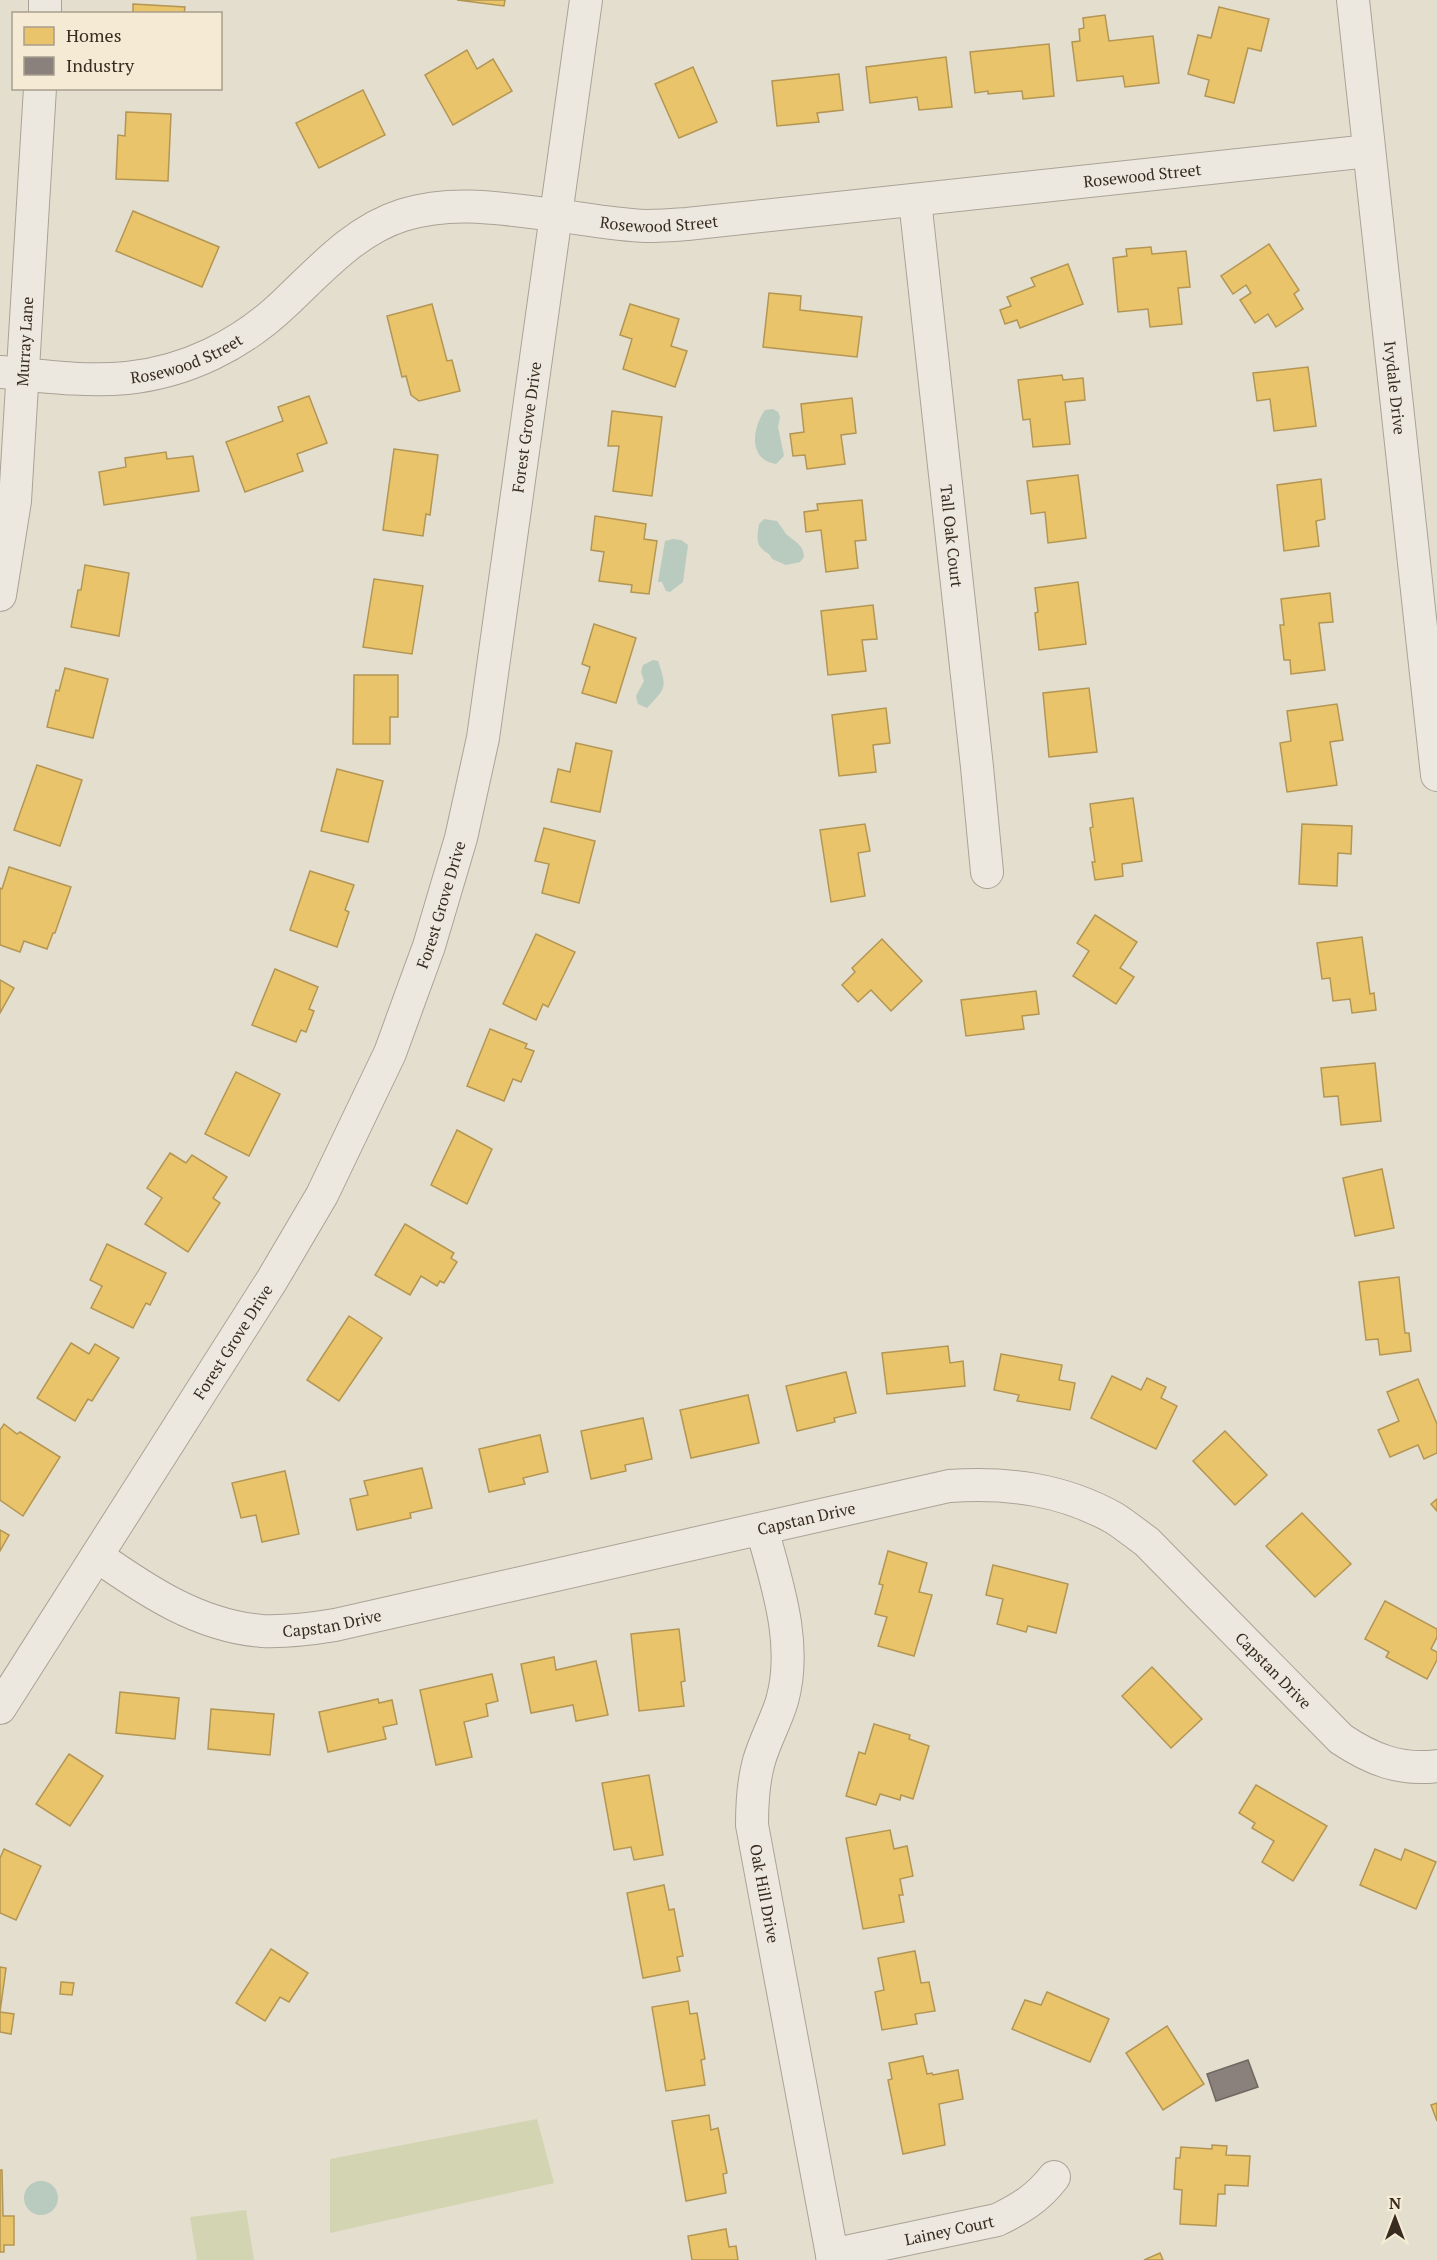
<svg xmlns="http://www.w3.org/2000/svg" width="1437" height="2260" font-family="'PT Serif',serif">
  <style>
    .green { fill: #d3d4b1 }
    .water { fill: #b9cabf }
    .homes { fill: #e9c46a; stroke: #b49654; stroke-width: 1.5 }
    .industry { fill: #8a817c; stroke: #716760; stroke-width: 1.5 }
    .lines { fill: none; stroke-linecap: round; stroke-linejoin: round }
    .street-casing { stroke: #a9a397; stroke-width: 34 }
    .street { stroke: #ece8df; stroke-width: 32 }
    .labels { text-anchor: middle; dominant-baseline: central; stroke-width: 6; stroke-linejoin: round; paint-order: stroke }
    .street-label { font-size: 16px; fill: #382b1f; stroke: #f5ebd5 }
  </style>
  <rect width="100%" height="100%" fill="#e4dece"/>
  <g class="green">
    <path d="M537,2119L554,2183L330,2233V2159Z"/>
    <path d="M246,2210L254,2260H197L190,2217Z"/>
  </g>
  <g class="water">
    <path d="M773,409L778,412L780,417L778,427L784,456L776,464C748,460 752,428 765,410Z"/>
    <path d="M764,519L777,521C780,525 783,530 786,534C794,541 804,545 804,557L800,562L786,565L772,559C770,553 766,553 762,549C755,542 758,532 759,524Z"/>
    <path d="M673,539L681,540L688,545L683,582L670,592L666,591L662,582H658L665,541Z"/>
    <path d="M653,660L658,661C668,690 665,688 647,708L638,704L636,696L644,681L641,672L643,665Z"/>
    <circle cx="41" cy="2198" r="17"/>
  </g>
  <g class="homes">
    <path d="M457,0H505L504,6Z"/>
    <path d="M133,4L185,7L184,14H133Z"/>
    <path d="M1219,7L1269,19L1261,51L1248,48L1234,103L1205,96L1209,80L1188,74L1198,35L1211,38Z"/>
    <path d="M1105,15L1109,41L1153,36L1159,83L1125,87L1123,76L1077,81L1072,42L1080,41L1079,29L1084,28L1083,18Z"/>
    <path d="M1049,44L1054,96L1023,99L1022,91L988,94V91L975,93L970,52Z"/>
    <path d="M467,50L477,69L493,59L512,91L453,125L425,75Z"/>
    <path d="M946,57L952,107L919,110L917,97L870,103L866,67Z"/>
    <path d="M693,67L717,122L679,138L655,84Z"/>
    <path d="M839,74L843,110L817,113L819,122L777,126L772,81Z"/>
    <path d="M363,90L385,135L319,168L296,123Z"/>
    <path d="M126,112L171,114L168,181L116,179L118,135L125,136Z"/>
    <path d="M133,211L219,247L202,287L116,251Z"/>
    <path d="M1269,244L1299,290L1294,294L1303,309L1276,327L1268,314L1255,323L1240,300L1251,293L1246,285L1233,294L1221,276Z"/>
    <path d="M1151,247L1152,254L1186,251L1190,287L1178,288L1182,324L1150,327L1148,309L1118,312L1113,258L1127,256L1126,249Z"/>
    <path d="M1068,264L1083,304L1020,328L1017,320L1005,324L1000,310L1011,306L1007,297L1035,286L1031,278Z"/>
    <path d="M769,293L801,296L800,310L862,317L857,357L763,347Z"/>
    <path d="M432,304L447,361L452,360L460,391L419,401L411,395L406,376L402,377L387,316Z"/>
    <path d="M630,304L679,319L671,346L687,351L675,387L623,369L632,339L620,335Z"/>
    <path d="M1308,367L1316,426L1274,431L1270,399L1257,401L1253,373Z"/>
    <path d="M1062,375L1063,380L1083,378L1085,400L1065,402L1070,444L1033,447L1030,419L1023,420L1018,380Z"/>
    <path d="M309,396L327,443L297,454L303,471L245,492L226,442L283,421L278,407Z"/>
    <path d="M852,398L856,433L841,435L845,464L807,469L805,455L793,456L790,434L804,432L801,404Z"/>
    <path d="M612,411L662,417L652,496L613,491L619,446H608Z"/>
    <path d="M394,449L438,455L430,515L426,514L423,536L383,530Z"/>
    <path d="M166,452L167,459L193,456L199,491L104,505L99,472L126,467L125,458Z"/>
    <path d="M1078,475L1086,538L1048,543L1045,512L1031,514L1027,481Z"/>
    <path d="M1321,479L1325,519L1316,521L1319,546L1284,551L1277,485Z"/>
    <path d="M862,500L866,540L855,541L858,568L826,572L821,530L806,532L804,512L818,510L817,504Z"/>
    <path d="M595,516L646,524L644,539L657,541L649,594L631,592L632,585L599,581L604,552L591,550Z"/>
    <path d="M85,565L129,573L119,636L71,627L78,590H81Z"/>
    <path d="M374,579L423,586L412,654L363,647Z"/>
    <path d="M1078,582L1086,644L1039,650L1035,613L1038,612L1035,588Z"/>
    <path d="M1330,593L1333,622L1319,623L1325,670L1291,674L1290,660H1284L1280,625H1284L1281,599Z"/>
    <path d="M873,605L877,639L862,640L866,671L828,675L821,611Z"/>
    <path d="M594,624L636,638L616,703L582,693L590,667L582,664Z"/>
    <path d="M65,668L108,679L93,738L47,727L56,690L59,691Z"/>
    <path d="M354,675H398V717H390V744H353Z"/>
    <path d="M1089,688L1097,752L1049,757L1043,693Z"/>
    <path d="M1337,704L1343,740L1330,742L1337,785L1287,792L1280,743L1291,741L1287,711Z"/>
    <path d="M886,708L890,743L873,745L876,772L839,776L832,715Z"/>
    <path d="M576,743L612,751L600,812L551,802L558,769L570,772Z"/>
    <path d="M37,765L82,780L60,846L14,830Z"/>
    <path d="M337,769L383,781L368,842L321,831Z"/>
    <path d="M1133,798L1142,861L1122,864L1123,876L1095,880L1092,862H1095L1090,828L1093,827L1090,804Z"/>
    <path d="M865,824L870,851L858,853L865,896L831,902L820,830Z"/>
    <path d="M1302,824L1352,826L1351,854L1338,853L1337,886L1299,884Z"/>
    <path d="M544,828L595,841L579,903L542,893L549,864L535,861Z"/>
    <path d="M9,867L71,887L55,933H53L47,949L24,941L20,952L0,945V888L2,889Z"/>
    <path d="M310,871L354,885L345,910L349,912L337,947L290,930Z"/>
    <path d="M1095,915L1137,942L1120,968L1134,977L1116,1004L1073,976L1089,951L1077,943Z"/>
    <path d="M536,934L575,952L548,1007L543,1004L536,1020L503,1004Z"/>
    <path d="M1362,937L1370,994L1374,993L1376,1010L1352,1013L1350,999L1333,1001L1330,978L1322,979L1317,943Z"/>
    <path d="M882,939L922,981L891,1011L871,990L858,1002L842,985L855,972L852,968Z"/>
    <path d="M275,969L318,987L309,1009L314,1011L306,1032L301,1030L296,1042L252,1025Z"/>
    <path d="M0,980L14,988L0,1013Z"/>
    <path d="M1036,991L1039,1014L1022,1016L1024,1029L966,1036L961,1000Z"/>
    <path d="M490,1029L527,1044L525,1048L534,1051L521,1082L513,1079L504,1101L467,1086Z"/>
    <path d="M1375,1063L1381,1121L1341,1125L1338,1096L1324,1097L1321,1068Z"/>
    <path d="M236,1072L280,1094L249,1156L205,1134Z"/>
    <path d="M457,1130L492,1149L467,1204L431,1185Z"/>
    <path d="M170,1153L186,1163L192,1155L227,1177L213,1198L220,1203L188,1252L145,1224L162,1198L147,1188Z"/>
    <path d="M1382,1169L1394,1228L1355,1236L1343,1178Z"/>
    <path d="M405,1224L454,1253L451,1258L457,1262L444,1283L440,1281L437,1286L421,1276L410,1295L375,1275Z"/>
    <path d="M107,1244L166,1273L150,1305L146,1303L133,1328L91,1308L102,1286L90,1280Z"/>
    <path d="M1399,1277L1405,1333H1409L1411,1351L1380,1355L1378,1339L1366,1340L1359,1282Z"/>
    <path d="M349,1316L382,1338L339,1401L307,1380Z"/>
    <path d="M71,1343L89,1354L95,1344L119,1358L92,1401L88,1399L75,1421L37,1398Z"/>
    <path d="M948,1346L950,1363L963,1361L965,1386L887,1394L882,1353Z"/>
    <path d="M1001,1354L1062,1365L1059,1380L1075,1383L1070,1410L1017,1401L1019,1395L994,1390Z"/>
    <path d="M846,1372L856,1413L834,1418L835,1422L797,1431L786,1386Z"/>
    <path d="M1112,1376L1141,1390L1147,1378L1166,1387L1161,1398L1177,1406L1156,1449L1091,1418Z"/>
    <path d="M1418,1379L1437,1424V1453L1424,1459L1418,1445L1390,1457L1378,1430L1399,1421L1387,1392Z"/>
    <path d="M748,1395L759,1443L691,1458L680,1410Z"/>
    <path d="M643,1418L652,1459L625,1465L626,1471L591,1479L581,1431Z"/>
    <path d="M4,1424L17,1434L20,1432L60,1457L23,1516L0,1500V1430Z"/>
    <path d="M1225,1431L1267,1475L1235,1505L1193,1461Z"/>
    <path d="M540,1435L548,1472L523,1478L525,1484L489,1492L479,1449Z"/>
    <path d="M422,1468L432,1508L410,1513L411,1518L357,1530L350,1499L368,1495L364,1481Z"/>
    <path d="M285,1471L299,1534L262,1542L256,1515L241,1518L232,1483Z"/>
    <path d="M1437,1499V1511L1431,1504Z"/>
    <path d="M1302,1513L1351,1564L1315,1597L1266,1546Z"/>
    <path d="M0,1530L9,1535L0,1551Z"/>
    <path d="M888,1551L927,1563L919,1592L932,1595L914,1656L878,1646L887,1617L875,1614L883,1585L879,1584Z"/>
    <path d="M993,1565L1068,1584L1056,1633L1028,1626L1026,1632L997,1624L1003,1599L986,1595Z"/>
    <path d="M1385,1601L1437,1629V1637L1431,1649L1437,1652V1660L1427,1679L1386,1657L1389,1652L1365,1639Z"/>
    <path d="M679,1629L685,1681L681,1682L684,1706L639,1711L631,1634Z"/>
    <path d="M554,1657L556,1670L596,1661L608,1715L576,1721L573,1705L531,1713L521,1664Z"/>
    <path d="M1152,1667L1202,1719L1171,1748L1122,1696Z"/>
    <path d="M492,1674L498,1701L486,1704L488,1716L464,1722L472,1757L436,1765L420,1690Z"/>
    <path d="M120,1692L179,1698L175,1739L116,1733Z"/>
    <path d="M378,1699L379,1703L392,1700L397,1724L383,1727L386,1739L328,1752L319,1712Z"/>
    <path d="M211,1709L274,1714L270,1755L208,1749Z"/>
    <path d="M874,1724L910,1735L909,1739L929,1746L913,1799L901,1795L900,1800L880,1794L876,1805L846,1796L859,1752L865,1754Z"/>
    <path d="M69,1754L103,1776L70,1826L36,1804Z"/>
    <path d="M649,1775L663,1855L634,1860L631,1847L614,1850L602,1783Z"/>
    <path d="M1256,1785L1327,1826L1293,1881L1262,1862L1274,1841L1252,1828L1255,1823L1239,1813Z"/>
    <path d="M890,1830L894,1849L907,1846L913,1876L900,1879L903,1895H899L904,1922L863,1929L846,1838Z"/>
    <path d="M4,1849L41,1866L16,1920L0,1913V1858Z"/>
    <path d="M1375,1849L1401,1860L1405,1849L1436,1862L1416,1909L1360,1885Z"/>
    <path d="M664,1885L669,1910L674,1909L683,1956L677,1957L680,1971L643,1978L627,1893Z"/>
    <path d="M271,1949L308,1973L289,2002L280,1997L265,2021L236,2003Z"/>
    <path d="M915,1951L921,1983L929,1982L935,2011L915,2014L917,2024L882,2030L875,1992L884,1990L878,1958Z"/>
    <path d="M0,1967L6,1968L0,2012Z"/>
    <path d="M61,1982L74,1983L72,1995L60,1994Z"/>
    <path d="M1047,1992L1109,2019L1090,2062L1012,2029L1025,2000L1041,2005Z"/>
    <path d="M688,2001L690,2014L697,2013L705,2059L701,2060L705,2085L666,2091L652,2007Z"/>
    <path d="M0,2012L14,2014L11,2034L0,2032Z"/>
    <path d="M1167,2026L1204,2084L1163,2110L1126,2053Z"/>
    <path d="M923,2056L927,2074L932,2073L933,2075L958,2070L963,2099L939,2104L945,2145L903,2154L888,2080L892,2079L889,2063Z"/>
    <path d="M1437,2103V2121L1431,2105Z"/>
    <path d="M709,2115L711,2130L718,2128L727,2173L723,2174L726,2193L686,2201L672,2121Z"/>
    <path d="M1212,2145L1227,2146L1226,2155L1250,2156L1248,2186L1225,2185V2194H1218L1216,2226L1180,2224L1182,2190L1174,2189L1176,2158H1180L1181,2147L1212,2149Z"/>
    <path d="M0,2170H2L3,2216H14V2245H4V2252H0Z"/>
    <path d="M726,2229L729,2247L736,2246L738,2260H692L688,2236Z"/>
    <path d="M1160,2253L1163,2260H1144Z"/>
  </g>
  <path class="industry" d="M1248,2060L1258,2087L1216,2101L1207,2074Z"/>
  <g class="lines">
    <g class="street-casing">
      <g id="street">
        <path id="s1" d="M1353,0L1437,775"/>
        <path d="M45,14V0"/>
        <path id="s2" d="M915,200L977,767L987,872"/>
        <path id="s3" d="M0,372C42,376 85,382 127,378C186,372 241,345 284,304C320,270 355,230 403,215C452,200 498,208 547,214C580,218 614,225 646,226C660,226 674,225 687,224L1369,151"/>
        <path id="s4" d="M0,595L15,501L40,88"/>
        <path id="s5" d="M762,1529C777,1584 798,1644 782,1701C776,1721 765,1740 759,1761C753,1782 752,1803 752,1825L833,2260"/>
        <path id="s6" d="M97,1556C147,1591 199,1626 262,1631C287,1632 311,1629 335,1625L949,1486C1007,1482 1062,1489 1114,1518C1125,1525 1136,1534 1147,1542L1341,1739C1371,1759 1400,1771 1437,1766"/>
        <path id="s7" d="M0,1708L272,1280L322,1195L390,1053L429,946L461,838L483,738L586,0"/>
        <path id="s8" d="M832,2255L997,2220C1020,2209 1038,2198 1054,2177"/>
      </g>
    </g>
    <use href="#street" class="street"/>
  </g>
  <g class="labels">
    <g class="street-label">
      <text stroke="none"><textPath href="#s3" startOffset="1198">Rosewood Street</textPath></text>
      <text stroke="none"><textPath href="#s3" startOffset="712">Rosewood Street</textPath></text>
      <text stroke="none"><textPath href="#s4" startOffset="255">Murray Lane</textPath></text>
      <text stroke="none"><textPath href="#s3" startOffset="190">Rosewood Street</textPath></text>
      <text stroke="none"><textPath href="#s1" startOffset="390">Ivydale Drive</textPath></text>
      <text stroke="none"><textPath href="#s7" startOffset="1406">Forest Grove Drive</textPath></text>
      <text stroke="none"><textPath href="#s2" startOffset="338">Tall Oak Court</textPath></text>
      <text stroke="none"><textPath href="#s7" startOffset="920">Forest Grove Drive</textPath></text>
      <text stroke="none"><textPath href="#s7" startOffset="434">Forest Grove Drive</textPath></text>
      <text stroke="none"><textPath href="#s6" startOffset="740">Capstan Drive</textPath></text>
      <text stroke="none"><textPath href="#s6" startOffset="254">Capstan Drive</textPath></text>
      <text stroke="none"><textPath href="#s6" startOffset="1278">Capstan Drive</textPath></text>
      <text stroke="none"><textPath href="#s5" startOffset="374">Oak Hill Drive</textPath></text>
      <text stroke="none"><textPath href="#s8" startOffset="120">Lainey Court</textPath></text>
    </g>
  </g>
  <rect x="12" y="12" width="210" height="78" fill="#f5ebd5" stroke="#a99e8c" stroke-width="1.5"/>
  <rect x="24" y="27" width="30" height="18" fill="#e9c46a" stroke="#a99e8c" stroke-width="1.5"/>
  <text x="66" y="42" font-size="18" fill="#382b1f">Homes</text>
  <rect x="24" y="57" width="30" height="18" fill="#8a817c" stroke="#a99e8c" stroke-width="1.5"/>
  <text x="66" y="72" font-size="18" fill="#382b1f">Industry</text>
  <g transform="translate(1395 2218)" stroke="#f5ebd5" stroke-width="4.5" paint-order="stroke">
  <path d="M0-4.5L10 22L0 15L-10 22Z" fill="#382b1f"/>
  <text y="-9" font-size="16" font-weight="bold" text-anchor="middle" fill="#382b1f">N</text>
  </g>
</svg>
